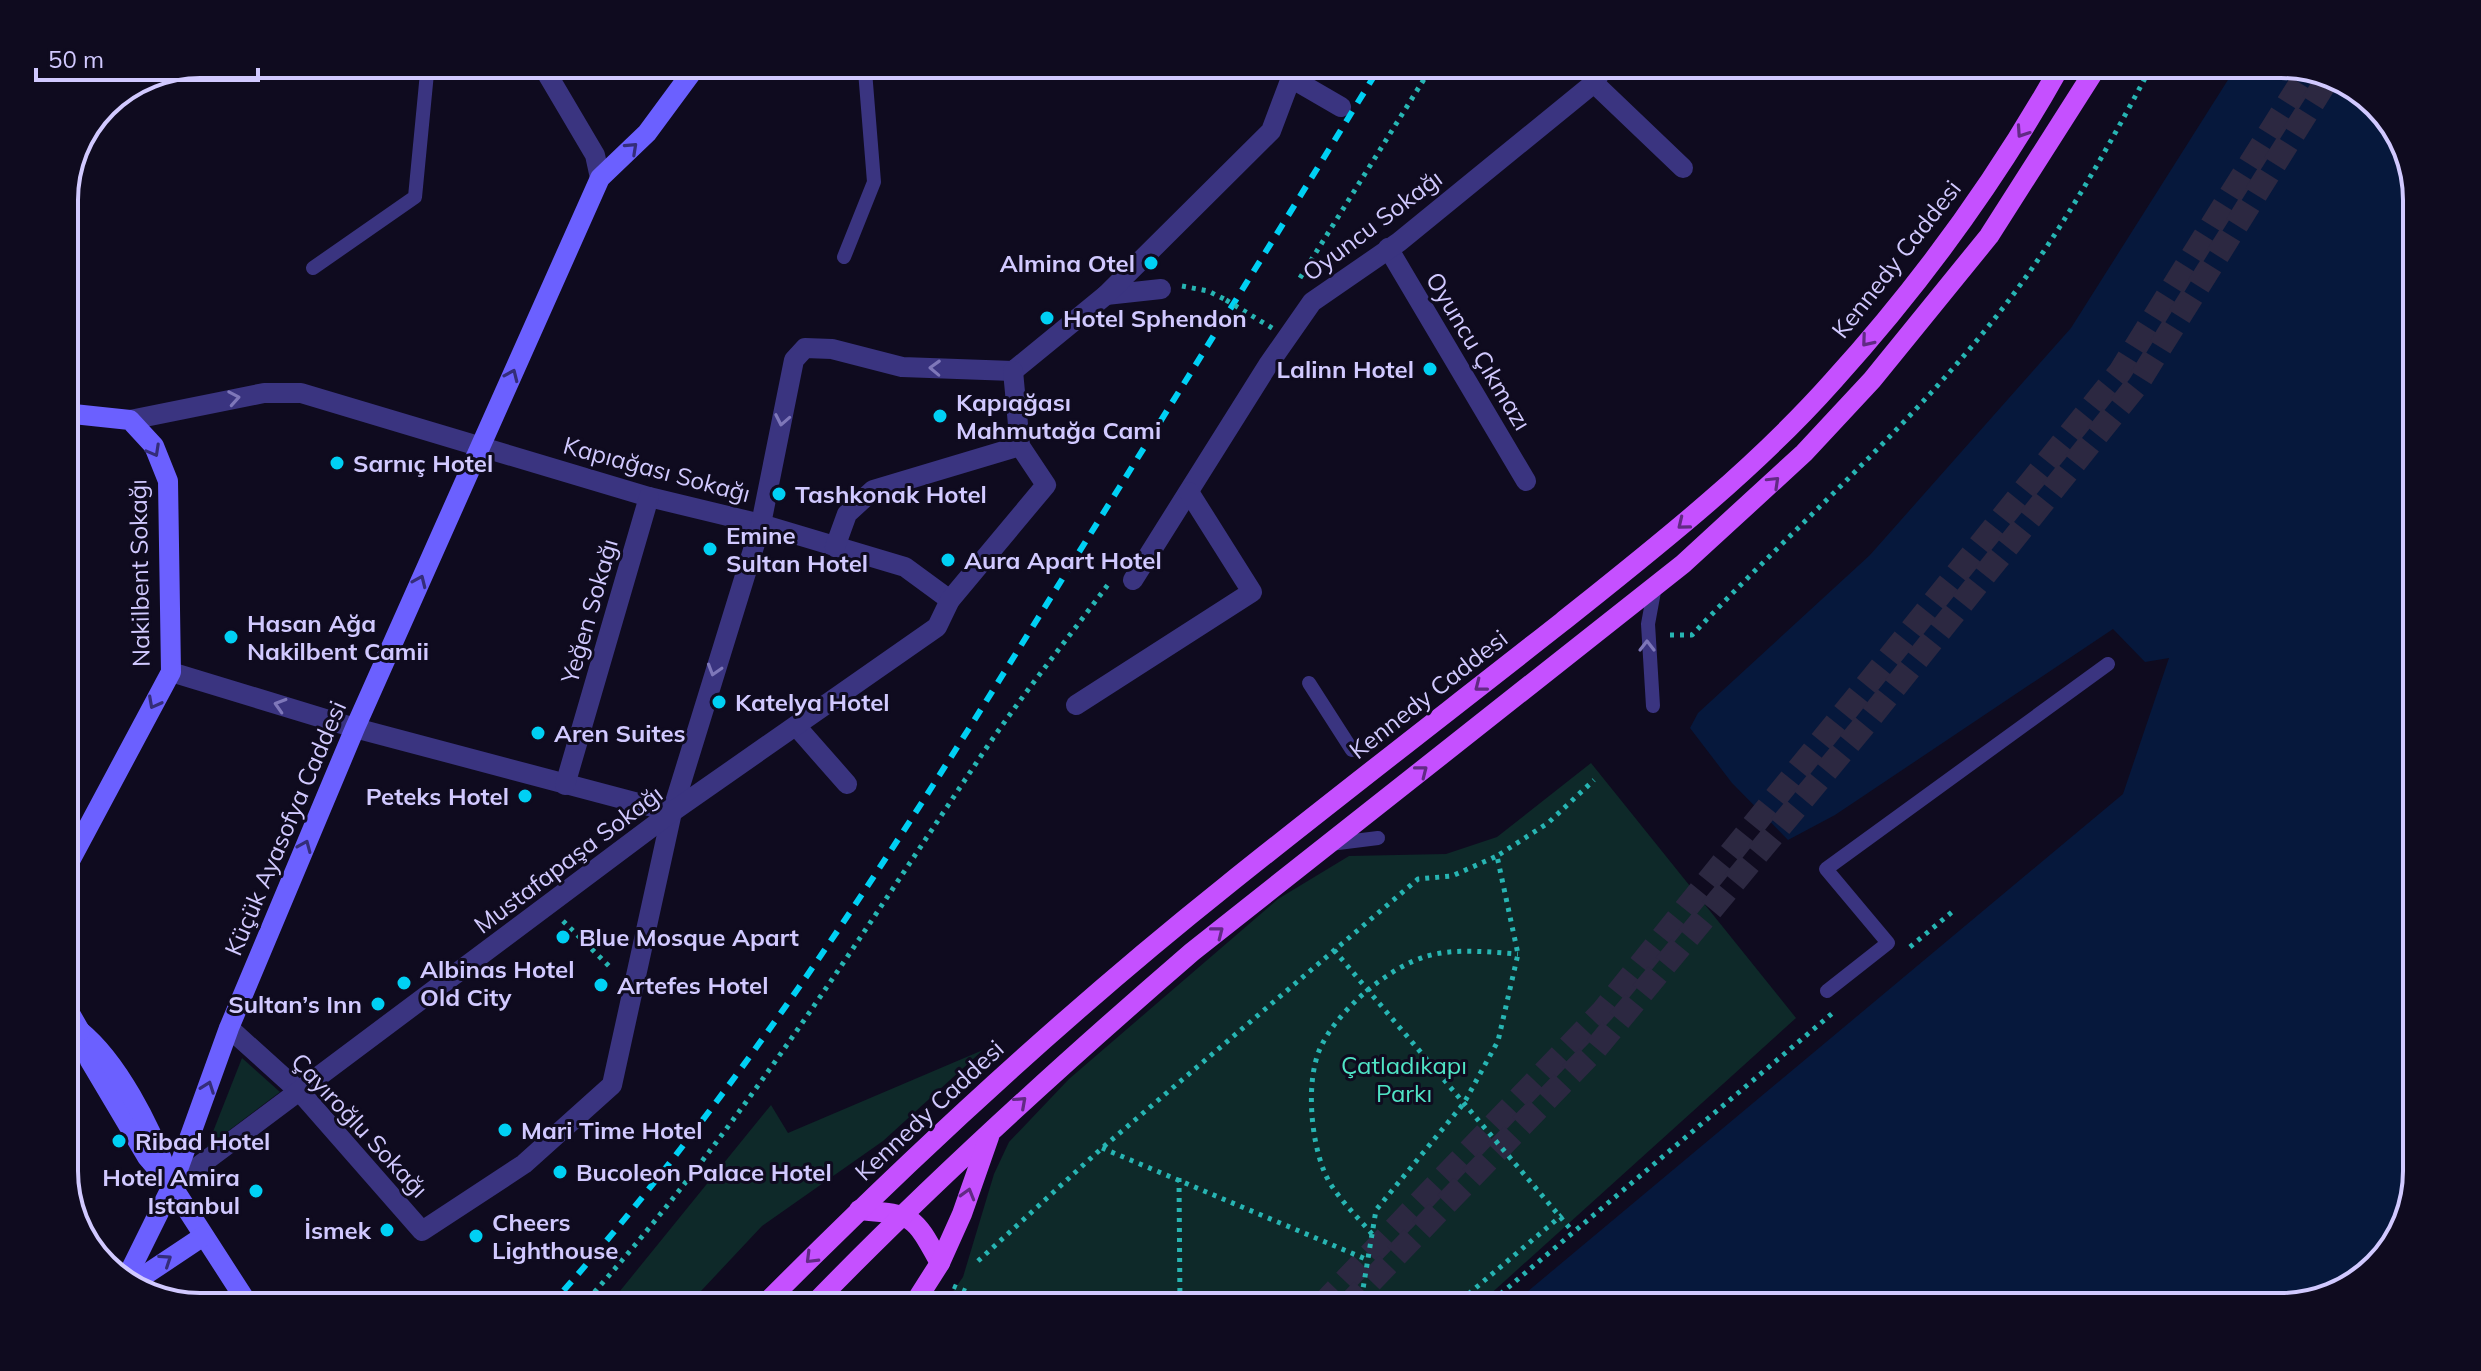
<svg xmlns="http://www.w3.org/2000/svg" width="2481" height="1371" font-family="Mulish,sans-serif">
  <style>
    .green { fill: #0e2929 }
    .water { fill: #06183c }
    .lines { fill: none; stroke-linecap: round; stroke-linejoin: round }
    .highway-tunnel { stroke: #2c2841; stroke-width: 24; stroke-dasharray: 24 12; stroke-linecap: butt }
    .path { stroke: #27b5b3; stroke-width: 5; stroke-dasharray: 4 6; stroke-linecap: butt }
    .lane { stroke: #3a3480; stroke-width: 14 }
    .street { stroke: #3a3480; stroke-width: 20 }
    .secondary { stroke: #6b60ff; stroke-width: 20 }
    .primary { stroke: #c550ff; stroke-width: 20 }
    .rail { stroke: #00d0f4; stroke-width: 6; stroke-dasharray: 12 10; stroke-linecap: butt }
    .path-bridge { stroke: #27b5b3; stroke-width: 5; stroke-dasharray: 4 6; stroke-linecap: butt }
    .oneway { stroke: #612a84 }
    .oneway2 { stroke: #342d79 }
    .oneway3 { stroke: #7e77b9 }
    .poi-dot { fill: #00d0f4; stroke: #0f0b1f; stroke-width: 3 }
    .labels { text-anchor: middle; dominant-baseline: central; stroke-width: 6; stroke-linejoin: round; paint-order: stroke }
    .street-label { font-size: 24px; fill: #d1c9ff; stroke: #0f0b1f }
    .poi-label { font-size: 24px; font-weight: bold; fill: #d1c9ff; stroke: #0f0b1f; text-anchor: start }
    .park-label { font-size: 24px; fill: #50e4c6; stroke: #0f0b1f }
    .rim { fill: none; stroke: #d1c9ff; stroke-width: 4 }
  </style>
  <rect width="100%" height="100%" fill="#0f0b1f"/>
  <g class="green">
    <path d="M1591,763L1796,1018L1476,1307H954L947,1300L963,1277L994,1174L1009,1142L1069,1079L1278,899L1349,856L1446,854L1497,837Z"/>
    <path d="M983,1050L883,1141L762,1226L686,1307H607L771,1105L788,1133Z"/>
    <path d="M242,1058L280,1092L207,1147Z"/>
  </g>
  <path class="water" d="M2238,64H2281L2342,78L2394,125L2417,191V1171L2403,1232L2356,1284L2282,1307H1509L2123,794L2169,658L2145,662L2113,629L1835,815L1788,840L1732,783L1690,728L1698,713L1870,555L2071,328Z"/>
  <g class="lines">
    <g class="highway-tunnel">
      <path d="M1320,1307L1603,1011L2120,372L2309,70"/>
      <path d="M1346,1307L1596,1048L1866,723L2136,386L2330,75"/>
    </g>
    <g class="path">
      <path d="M1300,278L1431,68"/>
      <path d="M1182,286L1208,291L1226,300"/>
      <path d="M1670,635H1692C1796,525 1913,425 2006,304C2062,231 2109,146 2152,65"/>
      <path d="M563,921L613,970"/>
      <path d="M1910,947L1952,912"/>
      <path d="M1334,950L1573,1232"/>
      <path d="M1102,1148L1368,1260"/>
      <path d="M1179,1178L1180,1307"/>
      <path d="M1372,1234C1356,1215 1333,1194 1324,1171C1311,1139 1306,1084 1319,1051C1335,1012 1387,968 1427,956C1456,948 1488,952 1518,954"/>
      <path d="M978,1261L1102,1148L1418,879L1452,876L1497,856"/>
      <path d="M953,1286L1004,1307"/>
      <path d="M581,1307C737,1135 858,939 987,747C1026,690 1069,637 1110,582"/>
      <path d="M1360,1307L1376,1210L1464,1103L1498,1041L1518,954L1497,856L1548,823L1594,780"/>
      <path d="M1453,1307L1562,1215"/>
      <path d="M1485,1307L1835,1011"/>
    </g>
    <g class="lane">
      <path d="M844,257L874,182L865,71"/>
      <path d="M313,268L415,197L427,73"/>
      <path d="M1309,683L1352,750"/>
      <path d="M1653,706L1648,624L1655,586"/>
      <path d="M1330,844L1378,838"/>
      <path d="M1827,991L1888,943L1826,869L2108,664"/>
    </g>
    <g class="street">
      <path d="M546,72L595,155L600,178"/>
      <path d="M1594,83L1683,168"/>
      <path d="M1388,248L1526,481"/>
      <path d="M1106,295L1161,289"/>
      <path d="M130,420L264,393H301L649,497L761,524L905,567L950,600"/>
      <path d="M835,547L847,514L873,490L1020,446"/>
      <path d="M1133,580L1268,365L1312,302L1399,242L1594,83L1604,67"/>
      <path d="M171,672L355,728L672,812"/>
      <path d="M1076,705L1252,592L1189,492"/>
      <path d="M796,726L847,784"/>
      <path d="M565,785L649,497"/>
      <path d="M229,1028L301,1093L422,1231L524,1164L612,1085L672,812L761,524L794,360L805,348L832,349L902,367L1013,371L1106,295L1271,131L1291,78L1341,107"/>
      <path d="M172,1186L672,812L937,627L950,600L1046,485L1020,446L1013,371"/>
    </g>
    <g class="secondary">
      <path d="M64,413L130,420L154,446L168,481L171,672L64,872"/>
      <path d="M64,1003L80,1031L90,1061L147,1157L172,1186L250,1307"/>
      <path d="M80,1031C118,1062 150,1126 167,1172"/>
      <path d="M64,1045L80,1031"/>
      <path d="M125,1281L172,1186L229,1028L355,728L600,178L647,133L692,72"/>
      <path d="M130,1285L202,1237"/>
    </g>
    <g class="primary">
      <path d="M859,1210C914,1215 913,1214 940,1263"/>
      <path d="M762,1307C909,1159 1063,1016 1226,886C1337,797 1450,710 1562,622C1656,547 1753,471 1833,381C1920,285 1998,178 2061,65"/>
      <path d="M811,1307C932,1182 1060,1066 1192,952L1683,564L1804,453L1872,380L1989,236L2098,65"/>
      <path d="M912,1307L940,1263L962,1214L989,1137"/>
    </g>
    <path class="rail" d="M549,1307C740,1094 892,853 1043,610C1155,430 1268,249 1379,68"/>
    <path class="path-bridge" d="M1226,300L1277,331"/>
  </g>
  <defs><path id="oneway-chevron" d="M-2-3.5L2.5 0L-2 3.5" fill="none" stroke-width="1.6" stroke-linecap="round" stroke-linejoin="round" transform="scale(2)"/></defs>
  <g class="oneway">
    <use href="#oneway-chevron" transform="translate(2022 132) rotate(124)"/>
    <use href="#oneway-chevron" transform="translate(1867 341) rotate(130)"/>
    <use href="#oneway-chevron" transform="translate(1774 482) rotate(-44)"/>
    <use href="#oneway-chevron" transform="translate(1683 524) rotate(141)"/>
    <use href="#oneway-chevron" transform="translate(1480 686) rotate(142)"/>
    <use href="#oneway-chevron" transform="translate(1422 771) rotate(-38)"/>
    <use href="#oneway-chevron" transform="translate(1218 932) rotate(-38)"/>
    <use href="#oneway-chevron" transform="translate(1021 1102) rotate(-42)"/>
    <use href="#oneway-chevron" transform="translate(968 1194) rotate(-74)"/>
    <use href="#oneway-chevron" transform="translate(811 1258) rotate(135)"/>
  </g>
  <g class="oneway2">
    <use href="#oneway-chevron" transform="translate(632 148) rotate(-43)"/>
    <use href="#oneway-chevron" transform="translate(512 375) rotate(-66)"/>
    <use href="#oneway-chevron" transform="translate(154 451) rotate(61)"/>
    <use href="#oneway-chevron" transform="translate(420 581) rotate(-66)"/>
    <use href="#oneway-chevron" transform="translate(154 703) rotate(118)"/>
    <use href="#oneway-chevron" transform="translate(305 846) rotate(-67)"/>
    <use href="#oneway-chevron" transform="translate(208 1087) rotate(-70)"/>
    <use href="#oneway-chevron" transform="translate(166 1260) rotate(-34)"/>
  </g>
  <g class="oneway3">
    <use href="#oneway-chevron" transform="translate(935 368) rotate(-178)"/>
    <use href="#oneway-chevron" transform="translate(234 398) rotate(-10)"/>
    <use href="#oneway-chevron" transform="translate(782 420) rotate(101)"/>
    <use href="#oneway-chevron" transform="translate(1647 646) rotate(-90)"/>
    <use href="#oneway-chevron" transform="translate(714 670) rotate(107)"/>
    <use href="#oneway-chevron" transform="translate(280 705) rotate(-163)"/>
  </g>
  <g class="poi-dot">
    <circle cx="1151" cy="263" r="8"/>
    <circle cx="1047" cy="318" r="8"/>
    <circle cx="1430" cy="369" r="8"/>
    <circle cx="940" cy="416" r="8"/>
    <circle cx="337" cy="463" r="8"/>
    <circle cx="779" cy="494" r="8"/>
    <circle cx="710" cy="549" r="8"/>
    <circle cx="948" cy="560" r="8"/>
    <circle cx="231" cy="637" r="8"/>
    <circle cx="719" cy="702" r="8"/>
    <circle cx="538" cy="733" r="8"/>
    <circle cx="525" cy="796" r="8"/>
    <circle cx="563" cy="937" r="8"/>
    <circle cx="404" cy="983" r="8"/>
    <circle cx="601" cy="985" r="8"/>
    <circle cx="378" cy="1004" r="8"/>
    <circle cx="505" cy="1130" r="8"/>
    <circle cx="119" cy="1141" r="8"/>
    <circle cx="560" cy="1172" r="8"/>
    <circle cx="256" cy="1191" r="8"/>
    <circle cx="387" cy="1230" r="8"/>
    <circle cx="476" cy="1236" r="8"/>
  </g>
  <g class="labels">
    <g class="street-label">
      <text transform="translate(1372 225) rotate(-37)">Oyuncu Sokağı</text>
      <text transform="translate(1896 259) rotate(-52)">Kennedy Caddesi</text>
      <text transform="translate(1479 351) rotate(59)">Oyuncu Çıkmazı</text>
      <text transform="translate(657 469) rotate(15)">Kapıağası Sokağı</text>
      <text transform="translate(139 573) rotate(-91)">Nakilbent Sokağı</text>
      <text transform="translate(589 611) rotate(-74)">Yeğen Sokağı</text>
      <text transform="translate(1428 694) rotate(-38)">Kennedy Caddesi</text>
      <text transform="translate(285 828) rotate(-67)">Küçük Ayasofya Caddesi</text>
      <text transform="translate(568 859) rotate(-37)">Mustafapaşa Sokağı</text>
      <text transform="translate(929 1110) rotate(-43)">Kennedy Caddesi</text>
      <text transform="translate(360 1125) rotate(47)">Çayıroğlu Sokağı</text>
    </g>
    <g class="poi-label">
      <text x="1135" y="263" text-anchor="end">Almina Otel</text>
      <text x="1063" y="318">Hotel Sphendon</text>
      <text x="1414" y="369" text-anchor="end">Lalinn Hotel</text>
      <text x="956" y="402">Kapıağası<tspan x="956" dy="28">Mahmutağa Cami</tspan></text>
      <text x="353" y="463">Sarnıç Hotel</text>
      <text x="795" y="494">Tashkonak Hotel</text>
      <text x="726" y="535">Emine<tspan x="726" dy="28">Sultan Hotel</tspan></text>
      <text x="964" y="560">Aura Apart Hotel</text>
      <text x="247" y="623">Hasan Ağa<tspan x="247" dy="28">Nakilbent Camii</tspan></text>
      <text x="735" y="702">Katelya Hotel</text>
      <text x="554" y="733">Aren Suites</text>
      <text x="509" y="796" text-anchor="end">Peteks Hotel</text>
      <text x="579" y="937">Blue Mosque Apart</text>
      <text x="420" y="969">Albinas Hotel<tspan x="420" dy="28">Old City</tspan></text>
      <text x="617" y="985">Artefes Hotel</text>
      <text x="362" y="1004" text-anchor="end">Sultan’s Inn</text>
      <text x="521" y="1130">Mari Time Hotel</text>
      <text x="135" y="1141">Ribad Hotel</text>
      <text x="576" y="1172">Bucoleon Palace Hotel</text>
      <text x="240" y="1177" text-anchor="end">Hotel Amira<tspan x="240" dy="28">Istanbul</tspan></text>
      <text x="492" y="1222">Cheers<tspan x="492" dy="28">Lighthouse</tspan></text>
      <text x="371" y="1230" text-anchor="end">İsmek</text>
    </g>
    <g class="park-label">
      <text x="1404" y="1065">Çatladıkapı<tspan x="1404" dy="28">Parkı</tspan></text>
    </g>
  </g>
  <path d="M0 0H2481V1371H0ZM200 78H2281A122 122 0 0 1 2403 200V1171A122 122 0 0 1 2281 1293H200A122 122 0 0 1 78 1171V200A122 122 0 0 1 200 78Z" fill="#0f0b1f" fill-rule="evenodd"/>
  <path class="rim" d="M200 78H2281A122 122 0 0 1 2403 200V1171A122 122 0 0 1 2281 1293H200A122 122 0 0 1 78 1171V200A122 122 0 0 1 200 78Z"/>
  <path d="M36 68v12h222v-12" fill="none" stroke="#d1c9ff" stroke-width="4"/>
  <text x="48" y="68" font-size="24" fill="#d1c9ff" stroke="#0f0b1f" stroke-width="6" paint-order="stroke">50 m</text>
</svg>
